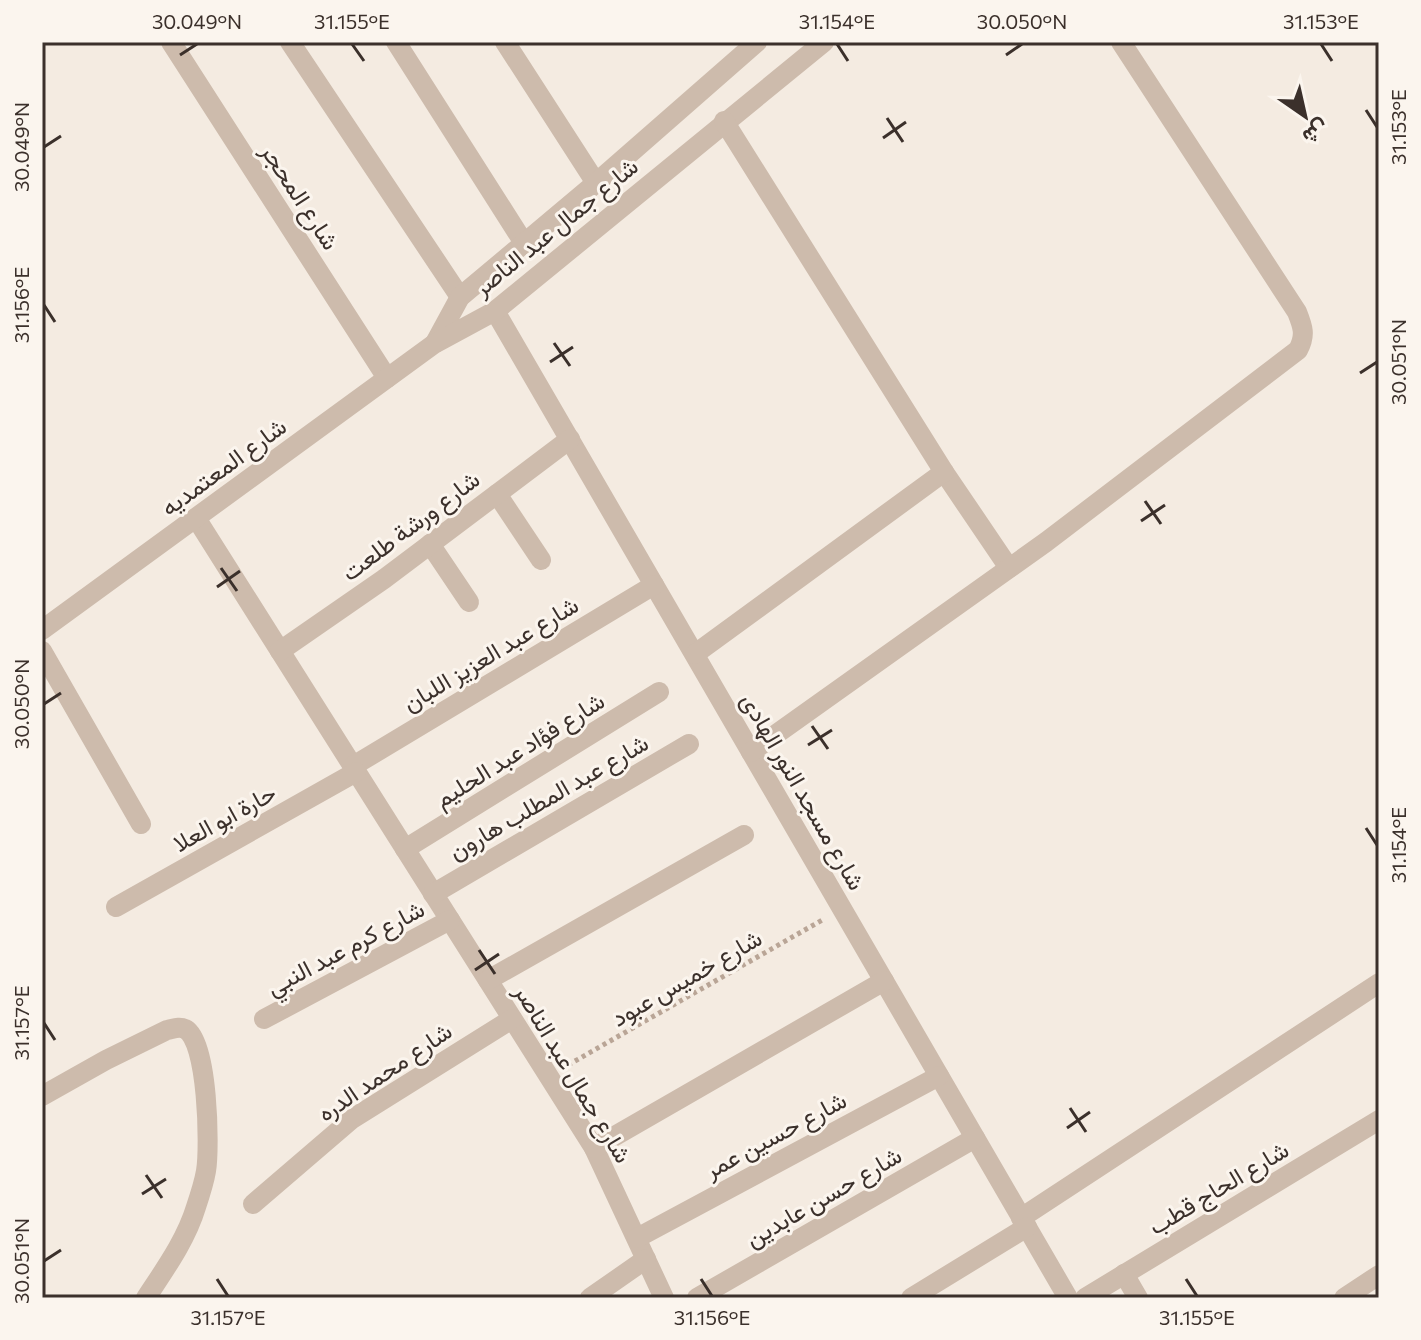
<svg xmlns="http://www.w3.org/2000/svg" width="1421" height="1340" font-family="Commissioner,Vazirmatn,sans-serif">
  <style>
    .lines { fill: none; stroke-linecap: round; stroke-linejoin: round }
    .path { stroke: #b9a596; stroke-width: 5; stroke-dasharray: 4 4; stroke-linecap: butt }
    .street { stroke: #cdbbac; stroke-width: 20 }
    .ticks { fill: none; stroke: #3b302b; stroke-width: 3 }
    .labels { text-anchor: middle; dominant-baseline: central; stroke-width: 6; stroke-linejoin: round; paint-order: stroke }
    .street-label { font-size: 24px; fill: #3b302b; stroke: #fbf5ee }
    .neatline { fill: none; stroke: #3b302b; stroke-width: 3 }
    .ticks-label { font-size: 20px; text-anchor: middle; fill: #3b302b }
  </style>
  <rect width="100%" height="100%" fill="#f4ebe1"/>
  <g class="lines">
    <path class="path" d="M568,1065L824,919"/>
    <g class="street">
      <path d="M171,42L387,378"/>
      <path d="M290,42L460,297"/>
      <path d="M396,42L524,243"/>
      <path d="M505,42L596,183"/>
      <path d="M495,311L1068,1298"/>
      <path d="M435,343L460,297L596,183L757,42"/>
      <path d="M944,472L1009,568"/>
      <path d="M497,494L541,560"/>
      <path d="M196,518L594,1148L664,1298"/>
      <path d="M430,544L469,602"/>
      <path d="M42,630L434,344L495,311L824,42"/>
      <path d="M42,651L141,824"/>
      <path d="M280,651L384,579L570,439"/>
      <path d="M695,654L944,472L724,121"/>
      <path d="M751,752L1046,542L1298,350C1306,335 1303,327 1297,312L1121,42"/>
      <path d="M353,766L654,585"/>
      <path d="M405,849L659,692"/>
      <path d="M433,894L689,744"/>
      <path d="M116,907L356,772"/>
      <path d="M488,980L744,835"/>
      <path d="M264,1019L450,920"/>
      <path d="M42,1096L106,1060L167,1030C173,1029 179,1026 185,1029C208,1039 210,1148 206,1171C204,1183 200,1195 196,1207C186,1240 165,1269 146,1298"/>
      <path d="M594,1148L884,981"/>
      <path d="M253,1204L352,1119L512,1019"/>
      <path d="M1021,1218L1379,983"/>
      <path d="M637,1238L939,1076"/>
      <path d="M1124,1274L1138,1298"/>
      <path d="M590,1298L646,1259"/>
      <path d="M697,1298L975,1138"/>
      <path d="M911,1298L1027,1227"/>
      <path d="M1085,1298L1379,1120"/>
      <path d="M1344,1298L1379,1275"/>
    </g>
  </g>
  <path class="ticks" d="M352,44L364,61M837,44L848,61M1321,44L1332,61M180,55L197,44M1006,55L1022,44M1366,110L1377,127M887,118L903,142M883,138L906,122M44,147L61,136M44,305L55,322M554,343L570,366M550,362L573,347M1360,373L1377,362M1145,501L1161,524M1141,521L1165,505M221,568L237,591M217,587L240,571M44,704L61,693M812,726L828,749M808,745L832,730M1366,828L1377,845M479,950L495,974M475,970L499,954M44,1023L55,1040M1070,1108L1086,1132M1067,1128L1090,1112M146,1175L162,1198M142,1194L166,1179M44,1261L61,1250M217,1279L228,1296M701,1279L712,1296M1186,1279L1197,1296"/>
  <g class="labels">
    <g class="street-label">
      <text transform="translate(301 196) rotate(57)">شارع المحجر</text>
      <text transform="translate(555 226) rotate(-39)">شارع جمال عبد الناصر</text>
      <text transform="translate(223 466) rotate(-36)">شارع المعتمديه</text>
      <text transform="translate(410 525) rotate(-37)">شارع ورشة طلعت</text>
      <text transform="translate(490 653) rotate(-31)">شارع عبد العزيز اللبان</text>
      <text transform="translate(519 749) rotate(-32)">شارع فؤاد عبد الحليم</text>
      <text transform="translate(804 791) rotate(60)">شارع مسجد النور الهادى</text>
      <text transform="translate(548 796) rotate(-30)">شارع عبد المطلب هارون</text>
      <text transform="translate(224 817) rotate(-29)">حارة ابو العلا</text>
      <text transform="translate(345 947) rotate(-28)">شارع كرم عبد النبي</text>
      <text transform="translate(686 977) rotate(-30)">شارع خميس عبود</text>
      <text transform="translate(384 1071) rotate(-34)">شارع محمد الدره</text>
      <text transform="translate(574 1073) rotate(59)">شارع جمال عبد الناصر</text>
      <text transform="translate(775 1134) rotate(-28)">شارع حسين عمر</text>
      <text transform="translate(1218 1187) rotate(-31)">شارع الحاج قطب</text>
      <text transform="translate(823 1196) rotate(-30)">شارع حسن عابدين</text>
    </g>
  </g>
  <rect width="1421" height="1340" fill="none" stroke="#fbf5ee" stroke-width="88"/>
  <g transform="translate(1305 116) rotate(146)" stroke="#fbf5ee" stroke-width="6" paint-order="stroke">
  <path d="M0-6L14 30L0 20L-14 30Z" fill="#3b302b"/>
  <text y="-12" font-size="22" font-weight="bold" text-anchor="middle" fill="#3b302b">ش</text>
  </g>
  <rect x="44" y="44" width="1333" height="1252" class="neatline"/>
  <g class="ticks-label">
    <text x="197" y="29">30.049°N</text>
    <text x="352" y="29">31.155°E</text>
    <text x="837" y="29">31.154°E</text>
    <text x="1022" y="29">30.050°N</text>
    <text x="1321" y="29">31.153°E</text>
    <text transform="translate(1399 127) rotate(-90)" y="7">31.153°E</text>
    <text transform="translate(22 147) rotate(-90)" y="7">30.049°N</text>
    <text transform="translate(22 305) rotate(-90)" y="7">31.156°E</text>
    <text transform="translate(1399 362) rotate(-90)" y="7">30.051°N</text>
    <text transform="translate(22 704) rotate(-90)" y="7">30.050°N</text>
    <text transform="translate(1399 845) rotate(-90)" y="7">31.154°E</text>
    <text transform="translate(22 1023) rotate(-90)" y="7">31.157°E</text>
    <text transform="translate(22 1261) rotate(-90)" y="7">30.051°N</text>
    <text x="228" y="1325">31.157°E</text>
    <text x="712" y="1325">31.156°E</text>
    <text x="1197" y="1325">31.155°E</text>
  </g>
</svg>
